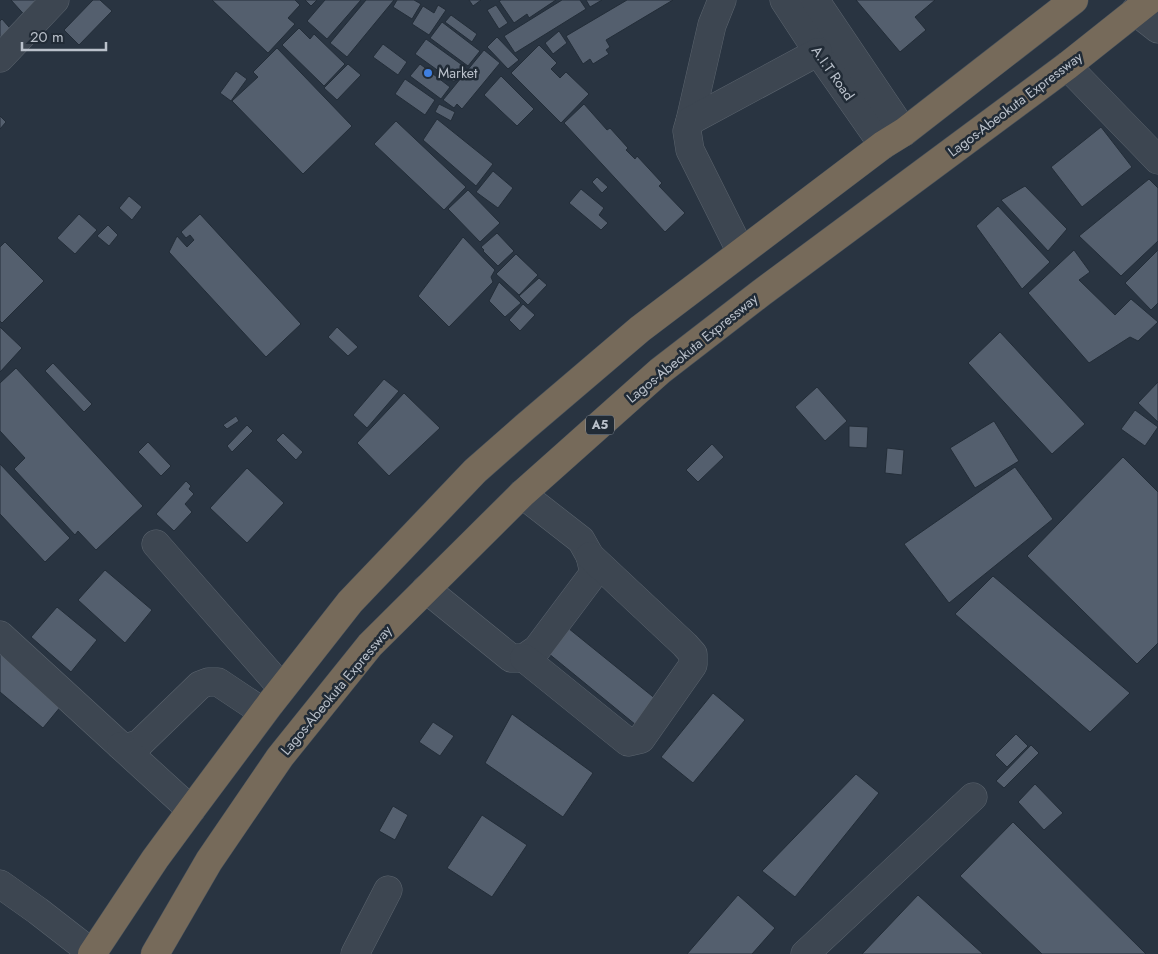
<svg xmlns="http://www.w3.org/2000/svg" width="1158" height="954" font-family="Jost,sans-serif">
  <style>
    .building { fill: #545f6e; stroke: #232d38 }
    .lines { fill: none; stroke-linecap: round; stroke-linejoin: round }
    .minor-casing { stroke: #5b646e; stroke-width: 29 }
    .highway-casing { stroke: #47515b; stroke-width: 29 }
    .minor { stroke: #3d4651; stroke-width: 28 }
    .highway { stroke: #766a5a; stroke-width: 28 }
    .shop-dot { fill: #3f7fe0; stroke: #212b36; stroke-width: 2 }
    .labels { text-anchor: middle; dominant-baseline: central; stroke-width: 5; stroke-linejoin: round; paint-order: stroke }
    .shield { fill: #212b36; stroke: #8c949e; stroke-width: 1 }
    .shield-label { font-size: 12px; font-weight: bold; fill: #bac1cb }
    .poi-label { font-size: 14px; fill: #bac1cb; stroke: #212b36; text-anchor: start }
    .street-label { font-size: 14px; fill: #bac1cb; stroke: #212b36 }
  </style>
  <rect width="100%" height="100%" fill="#293441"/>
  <g class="building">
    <path d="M11,0H50L29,20Z"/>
    <path d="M93,0H100L112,11L79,45L64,30Z"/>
    <path d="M212,0H295L300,5L288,18L295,24L268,53Z"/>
    <path d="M305,0H317L311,6Z"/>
    <path d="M325,0H361L327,39L307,21Z"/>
    <path d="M366,0H394L347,57L330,43Z"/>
    <path d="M397,0H414L421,4L412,19L393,7Z"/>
    <path d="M469,0H481L473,6Z"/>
    <path d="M501,0H556L529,18L527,14L514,23L499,1Z"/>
    <path d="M562,0H580L586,9L515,53L504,36Z"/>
    <path d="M586,0H602L590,7Z"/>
    <path d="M627,0H673L606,40L610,47L606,50L609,54L593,64L590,59L583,64L566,36Z"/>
    <path d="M856,0H935L915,17L926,30L900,52Z"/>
    <path d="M438,5L446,10L429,35L412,24L423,6L434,13Z"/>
    <path d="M496,5L508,23L499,29L487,10Z"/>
    <path d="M451,15L477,34L472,42L445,22Z"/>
    <path d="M2,19L15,34L0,48V21Z"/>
    <path d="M442,22L480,51L468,66L430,38Z"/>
    <path d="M299,28L310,39L314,34L345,64L324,86L282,45Z"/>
    <path d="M559,31L567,43L553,54L545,43Z"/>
    <path d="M497,37L519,60L508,69L487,47Z"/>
    <path d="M426,39L465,67L454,82L415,54Z"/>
    <path d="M383,44L407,62L398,75L373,57Z"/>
    <path d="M539,45L557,63L551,69L560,78L566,72L589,94L561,123L511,73Z"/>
    <path d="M277,48L352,126L303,174L232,101L258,77L253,72Z"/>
    <path d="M484,50L500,63L462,109L457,104L454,108L443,100Z"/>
    <path d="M348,64L361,75L337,100L324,88Z"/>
    <path d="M420,64L450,87L441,99L410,76Z"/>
    <path d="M236,71L247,79L231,101L220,93Z"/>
    <path d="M501,76L534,109L517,126L484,95Z"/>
    <path d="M405,79L435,100L425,115L395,94Z"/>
    <path d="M439,104L455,112L451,121L435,112Z"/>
    <path d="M584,104L607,130L610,128L628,148L626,150L635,159L637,156L662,183L659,186L685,213L665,232L564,123Z"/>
    <path d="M0,116L6,122L0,129Z"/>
    <path d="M437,119L493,164L476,186L423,140Z"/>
    <path d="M396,121L466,187L444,210L374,144Z"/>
    <path d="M1101,127L1132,167L1082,207L1051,167Z"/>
    <path d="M493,171L513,188L498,208L476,192Z"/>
    <path d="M597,177L608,187L602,193L592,182Z"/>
    <path d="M1149,179L1158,188V241L1121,276L1079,236Z"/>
    <path d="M1025,186L1067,229L1048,251L1001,200Z"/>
    <path d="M581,189L604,208L599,215L608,223L601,230L569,203Z"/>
    <path d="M468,190L500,223L480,242L448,209Z"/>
    <path d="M129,196L142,207L132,220L119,208Z"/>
    <path d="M998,206L1050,262L1022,289L976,226Z"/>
    <path d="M79,214L97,230L75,254L57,238Z"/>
    <path d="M200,214L301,324L266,357L169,252L177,236L187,247L194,240L190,235L186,238L181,232Z"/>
    <path d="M108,225L118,235L109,246L97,236Z"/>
    <path d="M497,233L514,251L498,266L483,251L484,250L481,247Z"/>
    <path d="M463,237L495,270L491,277L493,282L449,327L418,296Z"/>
    <path d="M5,242L44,281L2,323L0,321V247Z"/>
    <path d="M1074,250L1090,272L1079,280L1115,315L1131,299L1158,322L1138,341L1130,337L1089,363L1028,293Z"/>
    <path d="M1158,250V303L1151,310L1125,283Z"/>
    <path d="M516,254L538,275L519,295L496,274Z"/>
    <path d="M539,278L547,285L528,305L519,296Z"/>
    <path d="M499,282L521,303L505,317L489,301Z"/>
    <path d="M523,304L535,315L520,331L509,320Z"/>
    <path d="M0,327L22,348L0,372Z"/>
    <path d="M337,327L358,347L348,356L328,337Z"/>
    <path d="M1000,332L1085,424L1052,454L968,363Z"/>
    <path d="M53,363L92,404L84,412L45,371Z"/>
    <path d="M16,368L143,506L96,550L78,531L75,535L14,469L25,458L0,431V383Z"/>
    <path d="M384,379L399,391L367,428L353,415Z"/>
    <path d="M1158,382V422L1138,403Z"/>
    <path d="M817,387L847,421L825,441L795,407Z"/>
    <path d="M404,393L440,428L389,476L357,443Z"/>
    <path d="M1135,410L1158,427L1145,446L1121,429Z"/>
    <path d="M236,416L239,421L227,429L223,425Z"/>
    <path d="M994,421L1019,461L975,488L950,448Z"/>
    <path d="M247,425L253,431L232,452L227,446Z"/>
    <path d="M849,426L868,427L867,448L849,447Z"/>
    <path d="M283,433L303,452L296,460L276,440Z"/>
    <path d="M148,442L171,466L161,476L138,452Z"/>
    <path d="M712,444L724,457L698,482L686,470Z"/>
    <path d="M887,448L904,450L902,475L885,473Z"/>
    <path d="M1123,457L1158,492V643L1137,664L1027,556Z"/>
    <path d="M0,464L70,538L45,562L0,514Z"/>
    <path d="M1015,467L1053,519L949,603L904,544Z"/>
    <path d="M247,468L284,503L247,543L210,508Z"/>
    <path d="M186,481L191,486L189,489L194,494L185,504L192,512L174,531L156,514Z"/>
    <path d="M105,570L152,610L125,643L78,600Z"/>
    <path d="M993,576L1130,693L1090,732L955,614Z"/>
    <path d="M57,607L97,640L71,672L31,637Z"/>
    <path d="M568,628L657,700L636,725L548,653Z"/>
    <path d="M0,652L66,700L43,728L0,692Z"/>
    <path d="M713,693L745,720L693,783L661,757Z"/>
    <path d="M512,714L593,773L563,817L485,763Z"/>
    <path d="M433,722L454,736L440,756L419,742Z"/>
    <path d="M1016,734L1028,746L1007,767L995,755Z"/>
    <path d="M1031,745L1039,753L1004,788L996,781Z"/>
    <path d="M856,774L879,793L795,897L762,871Z"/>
    <path d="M1035,784L1063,813L1044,830L1018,802Z"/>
    <path d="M393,806L408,815L395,840L379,831Z"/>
    <path d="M482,815L527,845L492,897L447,868Z"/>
    <path d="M1013,822L1146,954H1042L960,876Z"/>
    <path d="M738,895L775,928L752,954H687Z"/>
    <path d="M918,895L983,954H862Z"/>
  </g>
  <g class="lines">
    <g class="minor-casing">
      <g id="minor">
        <path d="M784,0L818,52L883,145"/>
        <path d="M815,0L904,132"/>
        <path d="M1135,11L1158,29"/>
        <path d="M0,58L55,0"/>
        <path d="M1067,66L1158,160"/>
        <path d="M690,121L712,25L722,0"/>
        <path d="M741,252L690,150L687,131L690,121L818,52"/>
        <path d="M156,544L282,688"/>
        <path d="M426,589L511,658H524L537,649L594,573L590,556L581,540L522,494"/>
        <path d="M0,635L121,746L129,747L139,744L200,685L208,682H218L263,712"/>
        <path d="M524,658L628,742L641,739L693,665V654L685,645L590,556"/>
        <path d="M121,746L191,810"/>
        <path d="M0,884L38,911L92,953"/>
        <path d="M355,954L388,890"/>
        <path d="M805,954L973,797"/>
      </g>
    </g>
    <g class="highway-casing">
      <g id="highway">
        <path d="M92,954L155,859L191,810L270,704L350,602L475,471L525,427L640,329L883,145L904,132L1074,0"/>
        <path d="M155,954L209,861L280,757L370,645L522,494L660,371L761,293L1067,66L1150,0"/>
      </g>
    </g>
    <use href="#minor" class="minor"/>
    <use href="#highway" class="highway"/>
  </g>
  <circle class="shop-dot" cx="428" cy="73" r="5"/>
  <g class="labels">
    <rect class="shield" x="586" y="415.5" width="28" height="19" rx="4"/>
    <g class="shield-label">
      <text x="600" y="425">A5</text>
    </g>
    <g class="poi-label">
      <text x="438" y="73">Market</text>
    </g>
    <g class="street-label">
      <text transform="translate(833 73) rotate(55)">A.I.T Road</text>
      <text transform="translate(1015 104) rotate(-37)">Lagos-Abeokuta Expressway</text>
      <text transform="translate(692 348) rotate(-39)">Lagos-Abeokuta Expressway</text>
      <text transform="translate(336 690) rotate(-50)">Lagos-Abeokuta Expressway</text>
    </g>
  </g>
  <path d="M22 42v8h84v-8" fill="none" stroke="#bac1cb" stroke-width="2.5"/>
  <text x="30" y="42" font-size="15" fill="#bac1cb" stroke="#212b36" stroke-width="4" paint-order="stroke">20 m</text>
</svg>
